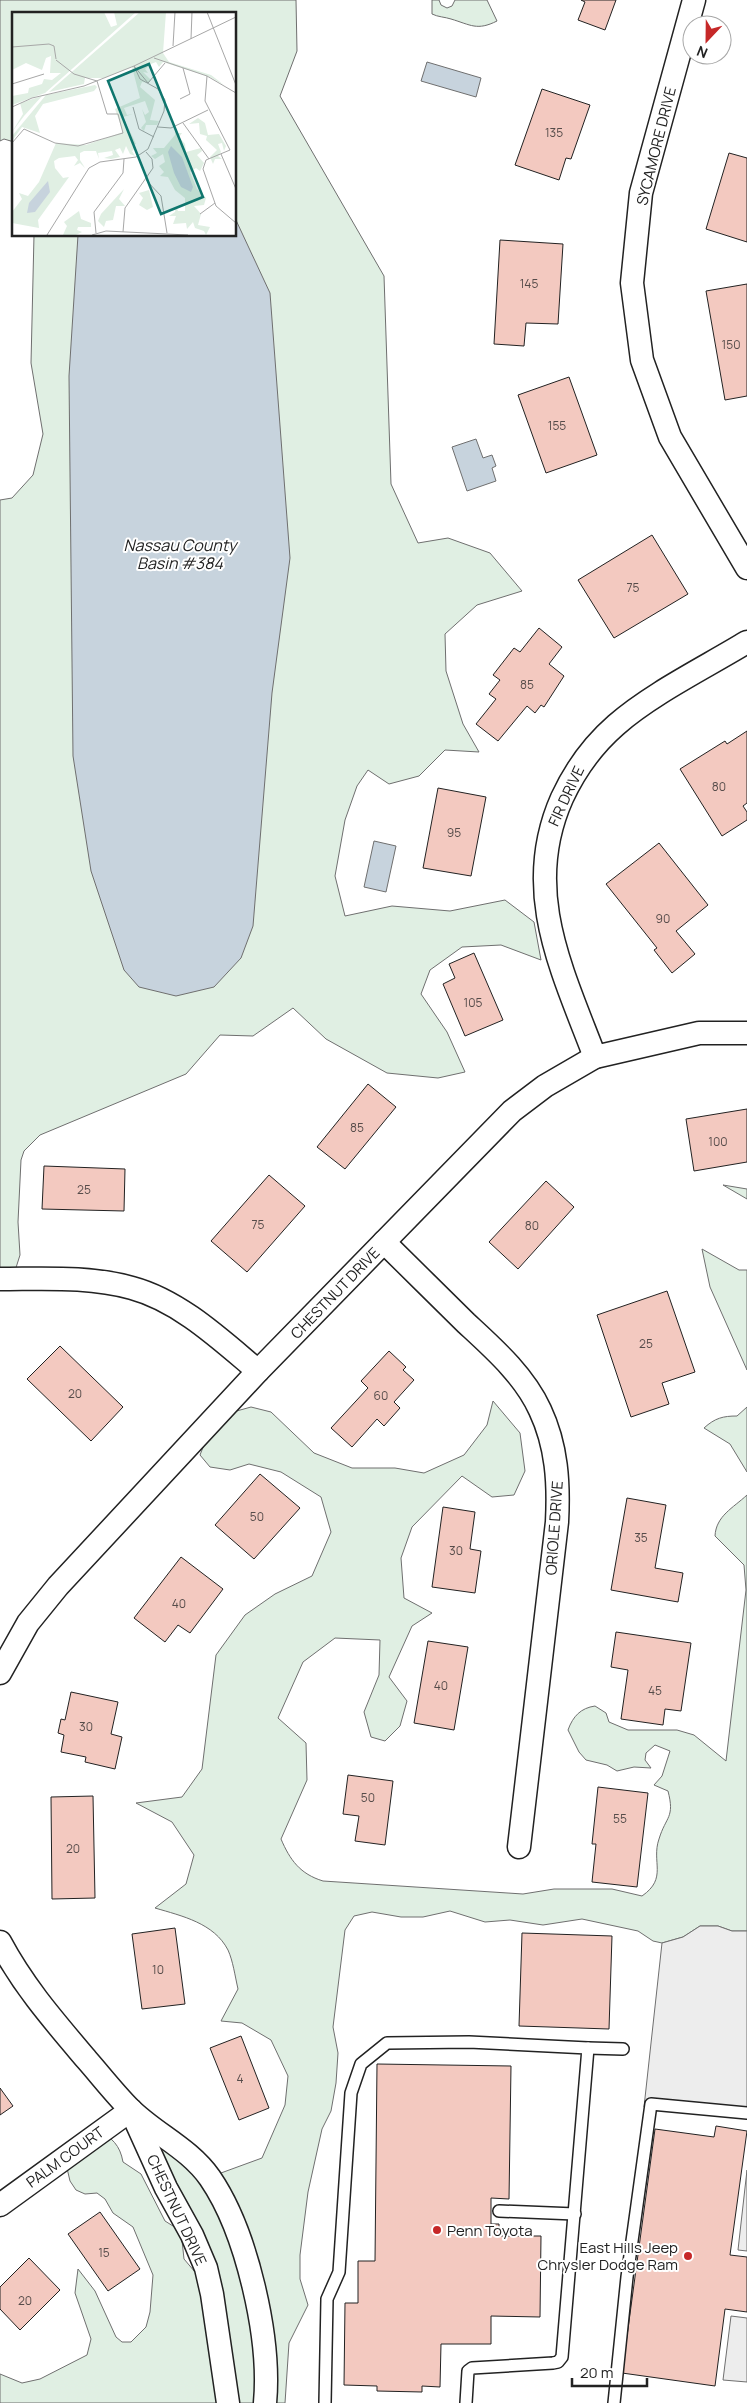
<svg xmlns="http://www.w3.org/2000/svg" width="747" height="2403" font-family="Manrope,sans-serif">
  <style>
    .green { fill: #e0efe3; stroke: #6f6f6f }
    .parking { fill: #ededed; stroke: #6f6f6f }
    .water { fill: #c7d3dd; stroke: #6f6f6f }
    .building { fill: #f3c9c0; stroke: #222 }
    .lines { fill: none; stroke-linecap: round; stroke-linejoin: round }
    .lane-casing { stroke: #222; stroke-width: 14 }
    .street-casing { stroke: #222; stroke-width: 25 }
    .lane { stroke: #fff; stroke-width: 11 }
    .street { stroke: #fff; stroke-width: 22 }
    .poi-dot { fill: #c62828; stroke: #fff; stroke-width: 2 }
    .labels { text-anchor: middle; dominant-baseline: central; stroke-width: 4; stroke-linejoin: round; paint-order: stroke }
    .number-label { font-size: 12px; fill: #564c4a }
    .street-label { font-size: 15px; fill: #222; stroke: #fff }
    .poi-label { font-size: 15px; fill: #222; stroke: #fff; text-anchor: start }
    .water-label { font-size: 16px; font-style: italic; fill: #222; stroke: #fff }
    .inset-road { fill: none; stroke: #a7a7a7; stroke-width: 1 }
    .view { fill: #0f766e; fill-opacity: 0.15; stroke: #0f766e; stroke-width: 2.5 }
    .inset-edge { fill: none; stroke: #222; stroke-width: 2.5 }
  </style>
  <rect width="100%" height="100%" fill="#fff"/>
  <g class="green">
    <path d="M0,0H296L297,51L280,96L384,276L391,484L418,543L448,538L490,553L522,591L477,605L445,634L446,671L463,724L479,752L445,750L419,776L389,784L368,770L357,786L345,820L335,876L345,916L392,906L450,911L505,900L534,922L541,960L501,945L462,947L430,970L421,994L447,1032L465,1072L438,1078L387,1073L326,1039L293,1008L253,1036L220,1035L186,1074L40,1135L24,1151L21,1160L18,1222L20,1255L14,1274H0V500L12,498L33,475L43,434L31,363L34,235H235V14H14V142L4,139L0,141Z"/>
    <path d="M432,0H439L441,5L447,8L452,6L455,0H487L497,21C477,31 471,25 451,19C445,17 438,17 432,14Z"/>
    <path d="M723,1185L747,1189V1199Z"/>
    <path d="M702,1249L739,1270H747V1370L710,1287Z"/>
    <path d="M493,1401L520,1433L525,1471L514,1495L492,1497L462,1476L412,1527L401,1558L404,1598L432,1613L412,1626L389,1677L407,1701L400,1726L385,1741L371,1737L364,1712L379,1675L380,1640L335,1638L303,1662L278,1718L306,1743L307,1780L281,1839C290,1860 300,1874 323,1881L523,1894L554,1889H612L642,1896C668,1878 651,1862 659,1839C666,1816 675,1818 668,1791L654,1785L662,1776L670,1751L655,1745L646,1753L645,1760L651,1768L634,1767L617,1771L607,1765L586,1760L579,1752L568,1730C573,1716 581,1708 595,1706L606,1713L609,1722L628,1730H677L694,1735L726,1761L746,1590L744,1565L715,1536C716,1516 733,1508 747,1495V1931H732L718,1926H700L683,1937L662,1943L653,1941L638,1931L582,1919L543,1925L510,1920L485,1922L450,1911L423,1917H401L372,1912L354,1916L345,1930L333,2027L338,2053L336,2083L331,2111L322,2129L308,2192L300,2255V2279L308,2305L289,2343L285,2403H0V2374L22,2383L40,2379L87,2355L91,2339L75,2293L78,2269L95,2291L116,2337L122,2342H131L146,2327L150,2312L153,2275L133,2227L113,2213L105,2199L97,2193L85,2194L76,2190L70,2181L66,2164L98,2130C112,2138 120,2145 123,2162L141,2174L165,2221L181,2231L184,2259L195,2272L205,2268L131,2110L210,2177L262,2158L285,2105L288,2076L271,2040L242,2023L221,2021L238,1989C235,1976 233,1961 228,1950C214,1923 182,1916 155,1908L186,1884L194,1855L172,1822L136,1803L182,1797L202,1769L216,1655L245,1615L275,1594L312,1576L331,1532L321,1497L281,1472L249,1464L230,1470L210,1467L200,1455L209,1432L233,1412L251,1407L271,1412L314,1453L352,1468H395L424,1473L464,1455L487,1425Z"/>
    <path d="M747,1407V1472L730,1444L704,1428C715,1418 723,1416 737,1416Z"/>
  </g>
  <g class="parking">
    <path d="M700,1926H718L732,1931H747V2118L644,2107L662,1943L683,1937Z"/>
    <path d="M747,2170V2251L738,2250Z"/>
    <path d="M731,2316L747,2318V2382L723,2380Z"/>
  </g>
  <g class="water">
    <path d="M427,62L481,78L476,97L421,81Z"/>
    <path d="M235,218L270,293L290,558L272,693L253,926L241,958L214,987L176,996L139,987L124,970L91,871L73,756L69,376L78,235H235Z"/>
    <path d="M476,439L483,458L492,455L496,466L492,468L496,481L467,491L452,447Z"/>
    <path d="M374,841L396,846L386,892L364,887Z"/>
  </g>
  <g class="building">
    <path d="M581,0H616L605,30L578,20L585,2Z"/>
    <path d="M542,89L590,105L571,159L566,158L559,180L515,165Z"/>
    <path d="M729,153L747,158V242L706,229Z"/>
    <path d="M500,240L563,244L558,324L526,323L524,346L494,344Z"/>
    <path d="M747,284V396L725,400L706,291Z"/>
    <path d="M569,377L597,455L546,473L518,395Z"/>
    <path d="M652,535L688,594L614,638L578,580Z"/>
    <path d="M539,628L562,647L549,664L564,676L544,707L541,705L535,713L527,706L498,741L476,724L496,699L489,694L500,680L493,675L514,648L520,652Z"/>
    <path d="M747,731V803L743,806L747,812V820L722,836L680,769L725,741L727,744Z"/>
    <path d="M438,788L486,797L471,876L423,868Z"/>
    <path d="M659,843L708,905L676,931L695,954L672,973L654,950L657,948L606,884Z"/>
    <path d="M474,953L503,1020L465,1036L443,984L455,978L449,964Z"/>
    <path d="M368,1084L396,1107L345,1169L317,1147Z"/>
    <path d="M747,1109V1162L694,1171L686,1119Z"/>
    <path d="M44,1166L125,1169L124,1211L42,1209Z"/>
    <path d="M269,1175L305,1206L247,1272L211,1241Z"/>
    <path d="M546,1181L574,1207L518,1269L489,1242Z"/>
    <path d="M667,1291L695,1372L662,1383L669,1404L631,1417L597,1315Z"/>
    <path d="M60,1346L123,1407L91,1441L27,1379Z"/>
    <path d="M389,1351L406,1367L403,1370L414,1380L394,1402L400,1408L384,1426L377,1419L352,1447L331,1428L368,1388L361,1381Z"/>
    <path d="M260,1474L300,1508L254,1559L215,1525Z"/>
    <path d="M627,1498L666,1505L655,1568L683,1573L678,1602L611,1590Z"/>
    <path d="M443,1507L475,1512L470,1549L481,1551L475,1593L432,1587Z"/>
    <path d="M181,1557L223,1589L190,1633L178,1625L165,1642L134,1618Z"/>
    <path d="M616,1632L691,1643L681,1711L665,1709L663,1725L621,1719L628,1670L611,1667Z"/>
    <path d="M428,1641L468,1647L454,1730L414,1723Z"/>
    <path d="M71,1692L118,1702L111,1734L122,1737L115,1769L85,1762L86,1757L61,1752L64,1735L58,1733L61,1719L65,1720Z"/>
    <path d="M348,1775L393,1781L385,1845L355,1841L359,1816L343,1814Z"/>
    <path d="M598,1787L648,1793L637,1887L592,1882L596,1844H592Z"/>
    <path d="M93,1796L95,1898L52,1899L51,1797Z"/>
    <path d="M175,1928L185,2004L142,2009L132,1934Z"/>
    <path d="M522,1933L612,1936L609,2029L519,2026Z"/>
    <path d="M241,2036L269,2108L239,2120L210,2048Z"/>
    <path d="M377,2064L511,2066L509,2199L491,2198V2224H499V2236H541L540,2317L491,2316V2344H441L440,2387L422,2386V2392L377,2391V2386L344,2385L345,2303H358V2261H375Z"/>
    <path d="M0,2088L13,2106L0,2115Z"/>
    <path d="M716,2126L747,2131L730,2255L747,2257V2312L725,2309L715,2386L622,2373L655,2129L714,2137Z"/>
    <path d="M100,2212L140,2269L108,2291L68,2234Z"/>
    <path d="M29,2258L60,2290L20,2330L0,2309V2287Z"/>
  </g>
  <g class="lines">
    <g class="lane-casing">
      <g id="lane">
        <path d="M588,2048L623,2049"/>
        <path d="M499,2211L575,2214"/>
        <path d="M325,2403L327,2299L339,2272L351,2093L361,2064L387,2043L469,2042L588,2048L562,2357L558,2362L553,2363L472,2368L468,2371L466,2403"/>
        <path d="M614,2403L627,2277L651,2104L747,2113"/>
      </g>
    </g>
    <g class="street-casing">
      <g id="street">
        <path d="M694,0L641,193L632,283L642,360L670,437L747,568"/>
        <path d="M595,1057C562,970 521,890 562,798C575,770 593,745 616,725C651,694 706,667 747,642"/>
        <path d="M384,1242C411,1269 439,1296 466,1323C493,1348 524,1375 540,1410C557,1446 559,1483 557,1522L519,1847"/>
        <path d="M0,1279C44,1279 90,1276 132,1288C180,1301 221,1340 258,1371"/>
        <path d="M0,1673L28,1623L58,1586L258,1371L512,1111L545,1086L595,1057L699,1033H747"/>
        <path d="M0,1942C24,1987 54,2021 87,2060C101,2076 115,2094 130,2109C155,2134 189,2148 210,2178C247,2232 271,2338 265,2403"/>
        <path d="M132,2113L166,2188L192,2235L206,2268L212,2294L228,2403"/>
        <path d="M0,2205L131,2110"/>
      </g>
    </g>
    <use href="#lane" class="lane"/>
    <use href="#street" class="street"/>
  </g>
  <g class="poi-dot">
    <circle cx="437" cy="2230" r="5"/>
    <circle cx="688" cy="2256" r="5"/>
  </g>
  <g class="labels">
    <g class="number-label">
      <text x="554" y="132">135</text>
      <text x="529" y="283">145</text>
      <text x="731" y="344">150</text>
      <text x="557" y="425">155</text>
      <text x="633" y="587">75</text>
      <text x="527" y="684">85</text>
      <text x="719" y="786">80</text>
      <text x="454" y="832">95</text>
      <text x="663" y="918">90</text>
      <text x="473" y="1002">105</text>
      <text x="357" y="1127">85</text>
      <text x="718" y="1141">100</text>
      <text x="84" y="1189">25</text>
      <text x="258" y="1224">75</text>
      <text x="532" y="1225">80</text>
      <text x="646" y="1343">25</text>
      <text x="75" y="1393">20</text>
      <text x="381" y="1395">60</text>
      <text x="257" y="1516">50</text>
      <text x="641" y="1537">35</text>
      <text x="456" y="1550">30</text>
      <text x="179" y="1603">40</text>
      <text x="441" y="1685">40</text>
      <text x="655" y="1690">45</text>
      <text x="86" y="1726">30</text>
      <text x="368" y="1797">50</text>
      <text x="620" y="1818">55</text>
      <text x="73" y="1848">20</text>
      <text x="158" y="1969">10</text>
      <text x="240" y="2078">4</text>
      <text x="104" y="2252">15</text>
      <text x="25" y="2300">20</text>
    </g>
    <g class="street-label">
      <text transform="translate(656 146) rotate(-76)">SYCAMORE DRIVE</text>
      <text transform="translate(566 796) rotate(-65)">FIR DRIVE</text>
      <text transform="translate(335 1293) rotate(-46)">CHESTNUT DRIVE</text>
      <text transform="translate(554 1528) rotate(-86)">ORIOLE DRIVE</text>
      <text transform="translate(65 2157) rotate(-36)">PALM COURT</text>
      <text transform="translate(177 2210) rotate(65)">CHESTNUT DRIVE</text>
    </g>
    <g class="poi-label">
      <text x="447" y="2230">Penn Toyota</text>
      <text x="678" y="2247" text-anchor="end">East Hills Jeep<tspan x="678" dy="17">Chrysler Dodge Ram</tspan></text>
    </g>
    <g class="water-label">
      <text x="180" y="545">Nassau County<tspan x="180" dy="18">Basin #384</tspan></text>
    </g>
  </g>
  <g transform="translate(12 12)">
    <rect width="224" height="224" fill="#fff"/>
    <path d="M0,0H92L99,15L105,13L102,0H124L33,81L0,93V84L16,81L17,76L30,72L32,67L40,68L49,61H38L39,44L34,46L30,58L14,51L0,58ZM128,0H154L151,41L157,50L199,63L212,73L198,65L151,50L147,55L144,50L139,52L133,57L136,61L131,60L139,68L136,71L130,70L128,75L143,88L138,108L147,109L145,113H134L132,119L129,116L134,110L130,97L133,103L137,100L133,89L112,96L115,103L121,102L111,105L124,132L120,133L124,136L120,139L123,144L118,142L114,134L111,142L108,136L103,138L108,145L99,147L92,146L101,143L100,139L86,141L87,147L84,139H72L68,141V148L73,156L68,151L62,154L66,148L63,144L47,146L42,149L43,156L51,166L57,165L26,208L27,216L0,211V200L10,187L7,181L16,184L27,170L44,131L74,133L111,120L103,97L128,86L120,55L92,66H73L72,72L37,80ZM83,73L85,75L82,79L31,92L23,104L28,121L10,115L0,129V124L34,83ZM30,84L12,104L0,120L11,102L8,91ZM186,106L193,111L196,123L207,122L214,134L212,139L210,131L206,132L209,140L206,144L210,147H203L201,152L198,145L205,138L194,128L195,124L188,122L187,111L177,112ZM163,114L166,121H170L167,125L173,132L174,140L189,136L190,139L185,143L192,151L188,159L184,156L178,160L185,177L194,186L192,193L182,194L189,202L186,213L198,215L194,223L192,219L183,216L181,210L175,217L174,211L161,212L164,204H157L163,200L164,194L166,199H173V186L163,178L156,165L148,164L152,160L147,154L153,150L151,142L143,147L139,144L145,141L141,136H152L163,123ZM112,177L107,187L113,194H104L101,208L94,209L92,215L86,209L89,202ZM137,178L141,195L135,198L127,193L131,186L127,181ZM67,199L69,207L79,211V215H66L65,218L70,220L64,223H51L55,214L52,210Z" fill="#e0efe3"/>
    <path d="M159,134L170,145L181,175L179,180L169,175L162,161L156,140ZM36,169L38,180L23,200L15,201L17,191Z" fill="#c7d3dd"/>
    <path class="inset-road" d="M195,0L224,73M179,27L180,0M161,34L163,0M0,35L37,32L42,34L44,47M142,46L195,64L224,81M195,64L193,89L218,138L194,148L191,157L204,194L224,211M136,71L153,51M0,72L32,62M168,87L178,82L171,56M0,95L20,86L72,74L122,54L224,5M121,95L127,117L142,125M171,111L197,147M146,115L159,116L196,98M0,131L12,117L43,131L66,134L111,121L106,102H95L85,69L62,62L44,48M209,142L224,177M134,168L149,184L155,221M188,202L203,191M111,220L113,196L141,156L140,147L134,140M84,221L82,200L111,161L112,147M35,223L77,156L88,150L124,145L136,137L152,99L153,88L146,77L128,67L122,54L136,71M80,223L94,219L176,223"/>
    <path class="view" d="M137,52L191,185L149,202L96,69Z"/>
    <rect width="224" height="224" class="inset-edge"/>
  </g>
  <g transform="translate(707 40) rotate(202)"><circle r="24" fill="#ffffff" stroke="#a7a7a7"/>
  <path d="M0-4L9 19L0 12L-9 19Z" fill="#c62828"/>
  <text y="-8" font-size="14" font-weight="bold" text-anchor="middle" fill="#222222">N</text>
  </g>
  <path d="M572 2378v8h75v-8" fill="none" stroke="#222222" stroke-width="2.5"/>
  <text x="580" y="2378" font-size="15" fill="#222222" stroke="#ffffff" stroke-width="4" paint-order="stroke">20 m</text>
</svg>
